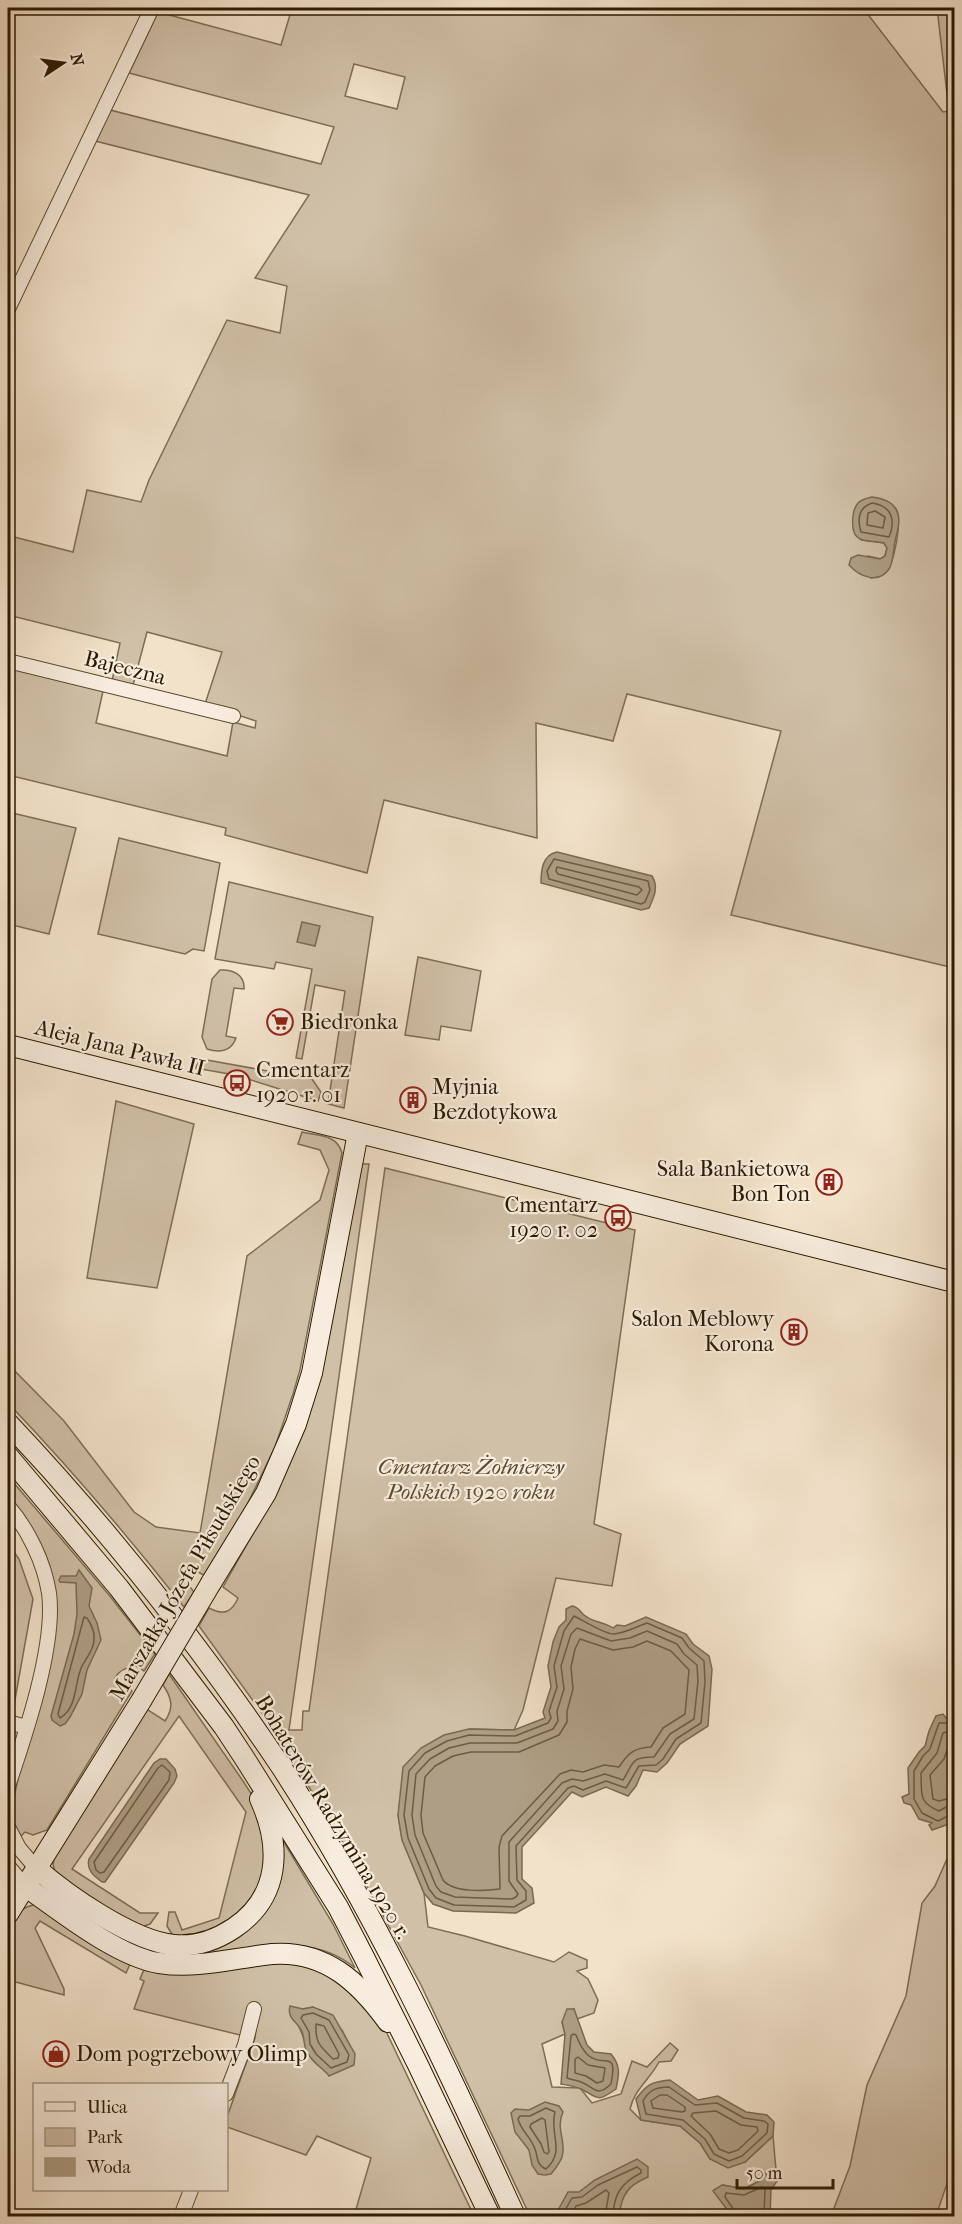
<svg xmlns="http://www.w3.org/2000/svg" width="962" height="2224" font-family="'IM FELL French Canon',serif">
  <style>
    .green { fill: #d0c0a8; stroke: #7e6d54; stroke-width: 1.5; fill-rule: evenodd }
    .water { fill: #ae9e85; stroke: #7a6950; stroke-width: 1.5 }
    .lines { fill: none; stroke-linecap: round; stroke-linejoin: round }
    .shore { stroke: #6c5c42; stroke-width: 1.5 }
    .street-casing { stroke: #5d4c32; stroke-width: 16 }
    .secondary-casing { stroke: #2b1a00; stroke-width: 22 }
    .street { stroke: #f7ecdd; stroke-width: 14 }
    .secondary { stroke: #f7ecdd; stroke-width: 20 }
    .secondary-bridge-casing { stroke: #2b1a00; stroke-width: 22; stroke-linecap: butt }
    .secondary-bridge { stroke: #f7ecdd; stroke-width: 20 }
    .labels { text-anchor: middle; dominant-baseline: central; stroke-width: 4.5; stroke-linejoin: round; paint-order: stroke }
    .street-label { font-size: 22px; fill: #2b1a00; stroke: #f7ecdd }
    .poi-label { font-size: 22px; fill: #2b1a00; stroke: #f7ecdd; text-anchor: start }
    .park-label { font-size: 22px; font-style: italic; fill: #5d4c32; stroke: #f7ecdd }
  </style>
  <rect width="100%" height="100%" fill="#f2e2ca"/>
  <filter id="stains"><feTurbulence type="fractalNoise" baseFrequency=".00333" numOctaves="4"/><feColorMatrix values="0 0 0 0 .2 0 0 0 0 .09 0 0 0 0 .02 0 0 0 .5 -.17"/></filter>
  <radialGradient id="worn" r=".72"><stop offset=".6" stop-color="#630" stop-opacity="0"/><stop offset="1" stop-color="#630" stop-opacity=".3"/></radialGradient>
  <g class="green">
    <path d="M292,8H516L535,12L537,8H863L943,112L949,111L937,8H954V697L950,715L954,717V968L731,915L781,731L627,694L613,741L536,723L537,838L384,800L367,873L225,835L226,828L8,775V666L103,691L96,723L227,756L233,722L255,728L256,721L205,704L222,652L147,632L132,689L112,681L120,643L8,615V545L10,536L73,552L87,490L141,502L149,480L227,320L280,333L287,286L255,278L309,195L95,141L110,110L321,164L334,127L129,73L158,12L281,45ZM354,64L405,77L397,109L345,96ZM896,509C902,523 895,563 884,574L871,578L868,556L881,559L885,556L887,548L884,543L862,540Z"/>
    <path d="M8,812L76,828L49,934L8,924Z"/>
    <path d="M119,838L220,863L204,951L193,949L185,954L98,934Z"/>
    <path d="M229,882L373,917L344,1108L328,1104L345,991L315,985L302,1059L296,1058L312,969L276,962L274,969L215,959Z"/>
    <path d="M418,957L481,971L471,1031L441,1026L439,1040L405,1035Z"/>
    <path d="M220,970C233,969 245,975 244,989L234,988L226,1036L236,1038C231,1052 220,1053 207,1049L202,1037L212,979Z"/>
    <path d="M207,1060L312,1079L321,1092L318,1101L235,1075L195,1068L199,1062Z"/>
    <path d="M116,1101L194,1124L157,1288L87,1278Z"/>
    <path d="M302,1132C318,1136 337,1134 342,1153L300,1370L293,1394L275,1447L246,1507L204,1575L185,1566L187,1583L194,1592L184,1607C128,1536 70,1468 8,1403V1364L64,1421L134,1512L156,1527L200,1533L247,1256L320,1200L329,1170L320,1150L298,1144Z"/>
    <path d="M361,1164H369L289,1730H302L303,1711H309L385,1168L635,1230L594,1524L621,1534L612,1586L556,1578L523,1710L514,1730L470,1729L398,1815L402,1839L424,1893L428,1927L465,1936L554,1962L569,1952L587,1960V1968L577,1971L588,1979L598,2000L594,2013L577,2019L574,2009L562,2022L565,2034L542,2044L552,2087L580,2088L592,2103L621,2094L632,2061L647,2067L670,2043L678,2050L671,2061L659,2062C650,2079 634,2090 630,2109L641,2120L680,2126L700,2143L710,2159L745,2162L773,2136L777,2181L762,2172L760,2181L744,2189L723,2185L714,2190L729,2212L726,2216H717L711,2213L710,2216H619L621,2201L632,2184L595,2180L557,2212L559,2216H530L421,1985L335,1828L262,1713L199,1626L209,1608C224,1616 232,1612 238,1598L223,1587L270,1503Z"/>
    <path d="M8,1476L109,1595L155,1654L144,1671L136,1666C127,1667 119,1670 115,1678L132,1691L47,1830L33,1835L25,1832L21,1836C18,1833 14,1830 13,1826C6,1803 40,1703 47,1674C52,1654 56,1598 53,1579C47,1547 28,1519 8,1495Z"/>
    <path d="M8,1543L19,1559L33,1599L13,1711H8Z"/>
    <path d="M169,1674L243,1781L252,1795L264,1825V1876L246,1910L203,1935L173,1936L167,1926L169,1912H175L182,1930L219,1918L246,1812L179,1716L72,1869L140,1913H158L150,1924L141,1927L113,1915L55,1872L53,1864L55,1856L145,1708L165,1721C174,1708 172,1698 163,1685Z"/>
    <path d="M282,1839L333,1924L355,1968C310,1931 261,1950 211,1955C196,1957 180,1955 164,1955L166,1949L234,1938Z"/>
    <path d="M954,1843V2163L936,2216H831L850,2166L867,2085L906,1996L922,1903L935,1886Z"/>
    <path d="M38,1904L131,1962L126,1973L40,1921L35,1928L64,1989V1995L8,1980C8,1951 0,1909 38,1904Z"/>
    <path d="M261,1958L327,1966L384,2027L474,2216H354L371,2158L317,2136L306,2155L227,2127V2117L255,2038L258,2008L244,2036L134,2009L144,1981L140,1979L145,1967ZM313,2007L342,2030L349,2044L329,2075L312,2059L298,2024L303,2009Z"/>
  </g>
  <g class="water">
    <path d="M872,497C881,498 891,501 896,509C902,519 897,531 895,542C893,550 894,561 889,569C878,585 859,576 849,565L851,558L858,555L880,559L885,556L887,548L884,543C876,541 866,542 860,539C849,534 852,510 858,503C862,499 867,498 872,497Z"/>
    <path d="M557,852L652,876C659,887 654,897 649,908L641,910L541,883C541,871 542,855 557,852Z"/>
    <path d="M302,922L320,926L315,946L297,942Z"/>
    <path d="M79,1570L92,1588L89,1606L97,1623L101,1640L87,1670L82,1694L70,1717L65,1724L60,1726L52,1720L51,1716L74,1634L77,1614L76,1583L60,1582L59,1580L61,1576H76Z"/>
    <path d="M572,1606C579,1607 579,1611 584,1615C592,1622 604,1622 613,1628L617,1625L625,1626L646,1617L686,1634L693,1644L709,1656L712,1669L708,1726L680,1744L667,1763L657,1772L643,1770L636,1786L628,1796L606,1787L582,1797L572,1792L522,1847V1879L532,1888L534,1903L516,1913L453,1911L433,1904L424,1893L402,1840L398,1815L403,1767L421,1748L444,1735L469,1729L514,1730L545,1718L543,1712L551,1687L548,1666L553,1642L559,1627L566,1620V1609Z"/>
    <path d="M943,1714L946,1718L954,1717V1817L946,1825L932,1830L929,1825L932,1823L919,1819L911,1805L904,1803L902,1797L909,1794L908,1768L919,1752L925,1746L929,1731L936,1716Z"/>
    <path d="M160,1759H166L175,1769L177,1776L174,1783L105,1882H102C94,1876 86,1870 89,1859L154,1763Z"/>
    <path d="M290,2006L303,2009L313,2007L333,2015L355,2054L354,2065L329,2076C324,2069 316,2065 311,2058C304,2050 305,2045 303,2035C301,2023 286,2020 290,2006Z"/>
    <path d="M567,2009H574L587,2045L594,2052L611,2054C621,2066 619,2075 616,2089C596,2103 599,2098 581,2089C575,2086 567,2085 561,2084L565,2034L562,2022Z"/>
    <path d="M670,2080L698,2100L718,2096L746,2112L767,2115L774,2122L773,2136L745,2162L728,2168L710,2159L700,2143L680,2126L641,2120L636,2099C647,2084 651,2082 670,2080Z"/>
    <path d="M545,2102L559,2106L563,2112C555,2129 567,2142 562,2157C560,2163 555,2169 551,2174L545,2175L538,2174L532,2165L529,2150L515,2132L511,2113L515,2109L529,2110Z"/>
    <path d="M637,2159L648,2167V2177C627,2186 622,2194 619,2216H559L557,2212L568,2192H579L595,2180Z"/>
    <path d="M762,2171L777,2181L771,2190L770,2216H726L729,2212L713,2191L722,2185L744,2189L760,2181Z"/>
  </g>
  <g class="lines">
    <g class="shore">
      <path d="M872,503C892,506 896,520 889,537L861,532C857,519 858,508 872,503Z"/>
      <path d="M875,511L885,517L883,528L867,525L868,513Z"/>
      <path d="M554,859L648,881L650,890L645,902L641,904L549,879L547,871Z"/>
      <path d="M557,867L639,887L642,890L637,895L558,874L556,871Z"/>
      <path d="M574,1616C581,1619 606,1635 614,1634C625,1633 636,1627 647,1623L682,1638L689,1648L704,1661L705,1682L701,1723L676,1739L663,1759L656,1765L639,1766L626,1788L606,1781L583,1790L574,1786L568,1788L516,1846L517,1880L526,1891V1900L514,1907L454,1905L436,1898L429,1889L408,1838L404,1815L409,1771L425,1753L447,1741L469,1735L515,1736L548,1723L551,1718L549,1711L557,1687L554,1666L564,1631Z"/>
      <path d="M84,1617L87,1618C91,1624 95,1633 94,1640C94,1649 86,1659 82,1666C74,1682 78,1708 60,1718L58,1714Z"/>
      <path d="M577,1628L611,1641L630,1638L647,1631L677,1644L684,1654L697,1665L698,1681L694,1719L670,1734L654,1757C631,1757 634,1762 623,1780L605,1774L583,1781L572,1779L562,1783L509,1842V1881L518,1894L516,1897L512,1899L455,1897L441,1892L436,1886L415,1835L412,1815L416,1774L430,1759L449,1748L470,1743H517L553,1729L558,1721L557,1711L564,1689L561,1666L571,1634Z"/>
      <path d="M580,1639L613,1650L633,1647L647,1641L671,1651L689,1670L685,1714L663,1728L651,1747C634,1748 628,1753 619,1767L604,1765L583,1772L571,1770L560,1774L502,1836L499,1847L500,1889C485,1891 453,1893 443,1880L423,1833L421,1815L425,1777L435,1766L453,1756L471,1752H519L559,1735L567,1722V1711L573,1689L571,1667L575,1649Z"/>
      <path d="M954,1723H939L930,1749L923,1756L914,1771V1799L922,1813L938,1821L954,1813"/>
      <path d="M954,1730L943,1733L937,1753L921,1773C922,1795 918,1802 939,1811L948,1806H954"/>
      <path d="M954,1740L950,1741L944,1759L930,1775L933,1799L939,1801L954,1797"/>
      <path d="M162,1765L170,1772L169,1780L104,1872L100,1873L96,1870L94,1862L158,1768Z"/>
      <path d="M313,2013L329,2020L349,2055L347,2062L331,2068L316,2054L310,2044L309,2032L301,2018L303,2015Z"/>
      <path d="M316,2024L324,2026L339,2054L338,2058L333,2059C320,2046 315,2043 316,2024Z"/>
      <path d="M573,2034L576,2035C579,2043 582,2050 589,2056C605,2068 618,2049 611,2084C596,2098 595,2087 581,2082C576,2080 572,2080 567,2078L571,2036Z"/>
      <path d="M578,2057L588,2065L605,2068L603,2081L597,2083L586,2076L575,2073V2059Z"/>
      <path d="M669,2087L695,2105L717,2103L744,2118L764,2121L768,2124L767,2133L742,2156L729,2161L714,2154L705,2139L683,2120L646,2114L643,2101C649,2090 656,2087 669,2087Z"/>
      <path d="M660,2095H667L685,2107V2111L682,2112L653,2108L651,2101Z"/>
      <path d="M546,2108L555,2112C549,2134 566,2151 546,2169C536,2165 538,2157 535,2149C531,2137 521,2131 518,2119L520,2116H530Z"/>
      <path d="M716,2111L741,2125L757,2127L758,2131L738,2150L729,2153L719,2149L710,2134L691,2116L693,2113Z"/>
      <path d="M542,2118L545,2120L549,2152L547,2154L544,2152L541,2144L530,2127L531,2124Z"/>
      <path d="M564,2216V2212L572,2198L582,2197L598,2185L637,2167L641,2170V2173C621,2183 614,2194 613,2216"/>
      <path d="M571,2216L576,2206L586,2203L606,2190L609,2193L605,2216"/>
      <path d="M733,2216L734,2210L725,2197L726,2193L744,2195L762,2187L765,2190L764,2216"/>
    </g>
    <g class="street-casing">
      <g id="street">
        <path d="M8,309L152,8"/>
        <path d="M8,661L233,716"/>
        <path d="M8,1506C28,1529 44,1562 49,1593C56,1645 25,1736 8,1786"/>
        <path d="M8,1722L26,1727"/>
        <path d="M8,1827L19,1848L36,1868"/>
        <path d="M8,1866L25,1886"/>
        <path d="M226,2094L245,2045L254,2009"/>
        <path d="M181,2216L191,2190"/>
      </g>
    </g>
    <g class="secondary-casing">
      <g id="secondary">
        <path d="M8,1045L954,1282"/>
        <path d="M8,1423C108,1529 199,1644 280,1765C373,1907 445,2063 515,2216"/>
        <path d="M8,1456L119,1588L224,1727L245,1759L338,1907L364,1957L418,2065L490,2216"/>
        <path d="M211,1583L266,1493L296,1424L312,1373L358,1133"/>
        <path d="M36,1868C67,1895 132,1941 174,1945C195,1947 216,1940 234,1928C280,1897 282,1847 260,1799"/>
        <path d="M25,1886C59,1910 118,1957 159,1963C198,1969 233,1958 272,1954C325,1950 359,1982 388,2022"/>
        <path d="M8,1914L141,1701"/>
      </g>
    </g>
    <use href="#street" class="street"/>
    <use href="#secondary" class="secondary"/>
    <g class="secondary-bridge-casing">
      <path id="secondary-bridge" d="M141,1701L211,1583"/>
    </g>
    <use href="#secondary-bridge" class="secondary-bridge"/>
  </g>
  <defs>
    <g id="supermarket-ring" transform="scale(1.35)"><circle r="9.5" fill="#f7ecdd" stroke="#8f2418" stroke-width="1.5"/><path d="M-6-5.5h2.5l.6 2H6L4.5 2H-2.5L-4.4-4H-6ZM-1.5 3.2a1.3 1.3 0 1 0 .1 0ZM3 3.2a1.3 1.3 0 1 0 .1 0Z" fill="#8f2418"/></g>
    <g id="bus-ring" transform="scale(1.35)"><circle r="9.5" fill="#f7ecdd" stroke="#8f2418" stroke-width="1.5"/><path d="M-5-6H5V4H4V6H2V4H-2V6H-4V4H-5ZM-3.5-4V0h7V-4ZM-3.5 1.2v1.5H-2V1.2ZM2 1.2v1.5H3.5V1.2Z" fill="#8f2418"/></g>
    <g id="building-ring" transform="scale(1.35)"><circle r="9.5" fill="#f7ecdd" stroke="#8f2418" stroke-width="1.5"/><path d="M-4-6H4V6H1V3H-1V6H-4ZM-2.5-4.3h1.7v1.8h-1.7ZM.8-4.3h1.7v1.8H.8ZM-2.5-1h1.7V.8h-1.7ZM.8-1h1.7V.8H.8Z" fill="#8f2418"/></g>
    <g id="shop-ring" transform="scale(1.35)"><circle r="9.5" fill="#f7ecdd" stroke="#8f2418" stroke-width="1.5"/><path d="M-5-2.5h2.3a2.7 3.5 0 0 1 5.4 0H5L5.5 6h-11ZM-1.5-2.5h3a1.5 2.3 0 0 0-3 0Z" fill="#8f2418"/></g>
  </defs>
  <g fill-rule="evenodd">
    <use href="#supermarket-ring" x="280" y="1022"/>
    <use href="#bus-ring" x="237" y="1083"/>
    <use href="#building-ring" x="413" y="1100"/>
    <use href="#building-ring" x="829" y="1182"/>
    <use href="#bus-ring" x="618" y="1218"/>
    <use href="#building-ring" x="794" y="1332"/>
    <use href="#shop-ring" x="56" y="2054"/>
  </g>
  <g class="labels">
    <g class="street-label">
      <text transform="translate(125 668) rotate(14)">Bajeczna</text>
      <text transform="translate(120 1048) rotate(14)">Aleja Jana Pawła II</text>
      <text transform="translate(185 1578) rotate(-60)">Marszałka Józefa Piłsudskiego</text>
      <text transform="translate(333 1817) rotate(59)">Bohaterów Radzymina 1920 r.</text>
    </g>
    <g class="poi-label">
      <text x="300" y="1022">Biedronka</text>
      <text x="256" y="1070">Cmentarz<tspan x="256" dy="25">1920 r. 01</tspan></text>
      <text x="432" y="1087">Myjnia<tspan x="432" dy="25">Bezdotykowa</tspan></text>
      <text x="810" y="1169" text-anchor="end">Sala Bankietowa<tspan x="810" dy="25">Bon Ton</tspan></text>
      <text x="598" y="1205" text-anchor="end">Cmentarz<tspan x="598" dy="25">1920 r. 02</tspan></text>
      <text x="774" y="1319" text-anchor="end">Salon Meblowy<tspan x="774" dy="25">Korona</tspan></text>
      <text x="76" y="2054">Dom pogrzebowy Olimp</text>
    </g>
    <g class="park-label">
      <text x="471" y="1467">Cmentarz Żołnierzy<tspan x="471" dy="25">Polskich 1920 roku</tspan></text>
    </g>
  </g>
  <rect width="962" height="2224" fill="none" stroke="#f2e2ca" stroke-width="30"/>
  <rect x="9" y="9" width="944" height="2206" fill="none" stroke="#2b1a00" stroke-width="3"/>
  <rect x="15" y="15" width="932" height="2194" fill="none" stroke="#2b1a00" stroke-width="1.5"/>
  <rect x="33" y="2083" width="195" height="108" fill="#f7ecdd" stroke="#a59885" stroke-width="1.5"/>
  <rect x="45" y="2102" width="30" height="9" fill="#f7ecdd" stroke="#a59885" stroke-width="1.5"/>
  <text x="87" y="2113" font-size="18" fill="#2b1a00">Ulica</text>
  <rect x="45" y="2128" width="30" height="18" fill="#d0c0a8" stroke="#a59885" stroke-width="1.5"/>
  <text x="87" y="2143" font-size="18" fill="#2b1a00">Park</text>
  <rect x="45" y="2158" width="30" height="18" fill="#ae9e85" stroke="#a59885" stroke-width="1.5"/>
  <text x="87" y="2173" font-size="18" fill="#2b1a00">Woda</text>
  <g transform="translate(63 63) rotate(77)" stroke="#f7ecdd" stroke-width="4.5" paint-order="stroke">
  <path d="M0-4.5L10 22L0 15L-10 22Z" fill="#2b1a00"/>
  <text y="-9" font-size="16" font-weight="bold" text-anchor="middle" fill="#2b1a00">N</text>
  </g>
  <path d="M737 2179v9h96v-9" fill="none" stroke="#2b1a00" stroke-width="3"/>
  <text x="746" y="2179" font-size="18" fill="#2b1a00" stroke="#f7ecdd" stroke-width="4.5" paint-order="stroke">50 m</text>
  <rect width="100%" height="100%" filter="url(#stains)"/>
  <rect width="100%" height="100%" fill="url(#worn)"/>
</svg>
